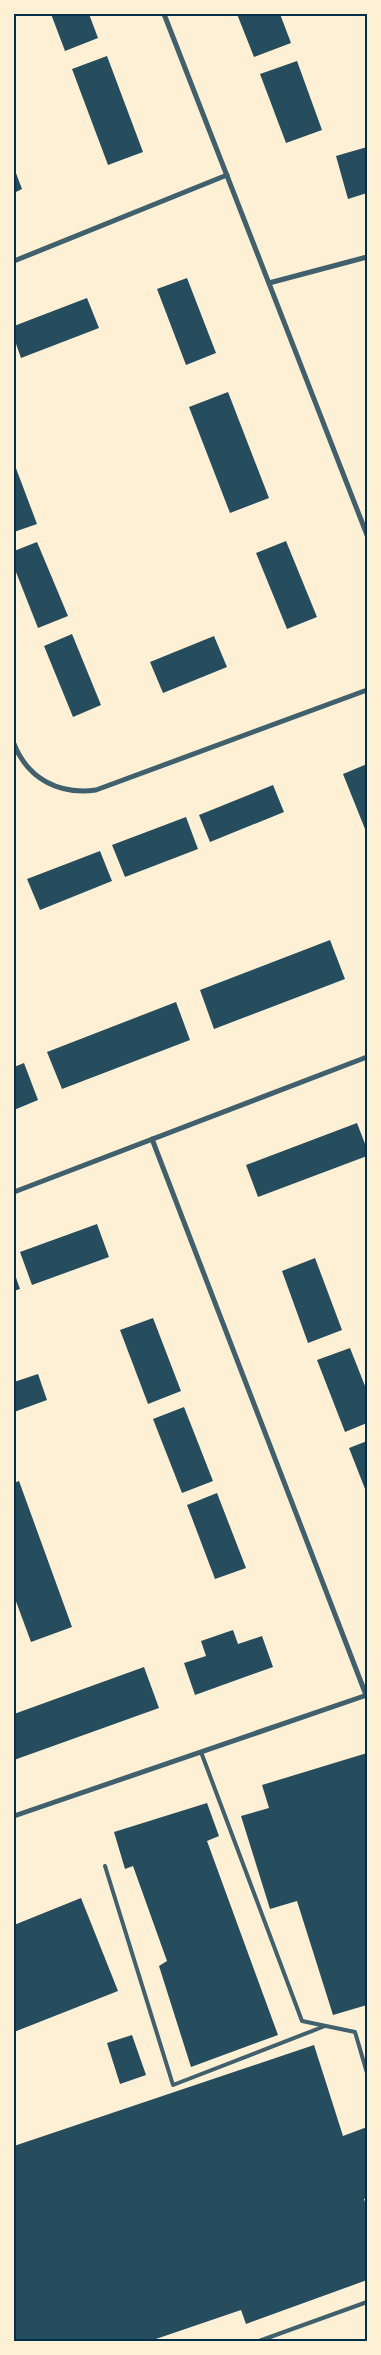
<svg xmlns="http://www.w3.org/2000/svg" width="381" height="2355" font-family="'Titillium Web',sans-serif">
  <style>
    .building { fill: #264d5e }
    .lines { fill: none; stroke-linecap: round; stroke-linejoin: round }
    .service { stroke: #3f606c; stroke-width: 4 }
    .minor { stroke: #3f606c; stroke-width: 5 }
    .neatline { fill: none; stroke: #003049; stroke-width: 2 }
  </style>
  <rect width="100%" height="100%" fill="#fdf0d5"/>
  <g class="building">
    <path d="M51,14H89L98,38L65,51Z"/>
    <path d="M237,14H280L291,43L254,57Z"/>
    <path d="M107,56L143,152L108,165L72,69Z"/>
    <path d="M297,61L322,130L286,143L260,74Z"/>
    <path d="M367,147V193L348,199L336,156Z"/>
    <path d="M14,168L22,189L14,193Z"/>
    <path d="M187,278L216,353L186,365L157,289Z"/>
    <path d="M87,298L99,328L21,358L14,338V326Z"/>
    <path d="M228,392L269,498L230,513L189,407Z"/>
    <path d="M14,463L37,524L14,532Z"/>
    <path d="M286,541L317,617L287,629L256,553Z"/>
    <path d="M37,542L68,616L38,628L14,567V551Z"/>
    <path d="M72,634L101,705L73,717L44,646Z"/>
    <path d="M214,636L227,667L163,693L150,662Z"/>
    <path d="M367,764V834L343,774Z"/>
    <path d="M273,785L284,812L210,842L199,815Z"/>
    <path d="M186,817L198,849L125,877L112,845Z"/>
    <path d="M100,851L112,881L40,910L27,879Z"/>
    <path d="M330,940L345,979L214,1029L200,990Z"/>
    <path d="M176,1002L190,1040L62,1089L47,1052Z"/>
    <path d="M24,1063L38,1100L14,1110V1067Z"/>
    <path d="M357,1123L367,1149V1156L258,1197L246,1165Z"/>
    <path d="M97,1224L109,1257L32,1285L20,1252Z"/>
    <path d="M315,1258L342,1330L308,1343L282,1271Z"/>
    <path d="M14,1272L20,1289L14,1291Z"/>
    <path d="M153,1318L181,1391L148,1404L120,1330Z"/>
    <path d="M350,1348L367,1391V1423L345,1432L317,1360Z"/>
    <path d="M38,1374L47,1400L14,1412V1382Z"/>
    <path d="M184,1407L213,1481L182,1493L153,1419Z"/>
    <path d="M367,1441V1494L349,1448Z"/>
    <path d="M19,1481L72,1627L31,1642L14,1596V1483Z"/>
    <path d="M217,1493L246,1568L215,1579L187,1505Z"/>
    <path d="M233,1630L238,1644L262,1636L273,1667L195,1695L184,1663L206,1656L201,1641Z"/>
    <path d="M144,1667L159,1708L14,1760V1714Z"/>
    <path d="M367,1753V2005L333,2015L297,1901L270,1909L241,1816L269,1808L262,1785Z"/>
    <path d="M207,1803L219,1836L207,1841L278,2035L191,2067L159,1966L167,1961L133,1866L125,1869L114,1832Z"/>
    <path d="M81,1898L118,1991L14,2032V1925Z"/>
    <path d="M132,2035L146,2075L120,2084L107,2043Z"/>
    <path d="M314,2045L343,2136L367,2127V2198L364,2199L367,2208V2280L246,2324L241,2310L150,2341H14V2146Z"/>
  </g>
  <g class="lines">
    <g class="service">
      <path d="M201,1752L302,2021L355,2032L367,2073"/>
      <path d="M105,1866L173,2085L325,2026"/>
      <path d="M259,2341L367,2302"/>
    </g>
    <g class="minor">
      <path d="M164,14L367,535"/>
      <path d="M14,261L227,175"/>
      <path d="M269,283L367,257"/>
      <path d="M14,744C28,779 59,795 96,790L367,690"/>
      <path d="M152,1139L366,1695"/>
      <path d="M14,1192L367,1057"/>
      <path d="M14,1816L367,1695"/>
    </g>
  </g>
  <rect width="381" height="2355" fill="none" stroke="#fdf0d5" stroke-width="30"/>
  <rect x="15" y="15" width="351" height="2325" class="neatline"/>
</svg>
